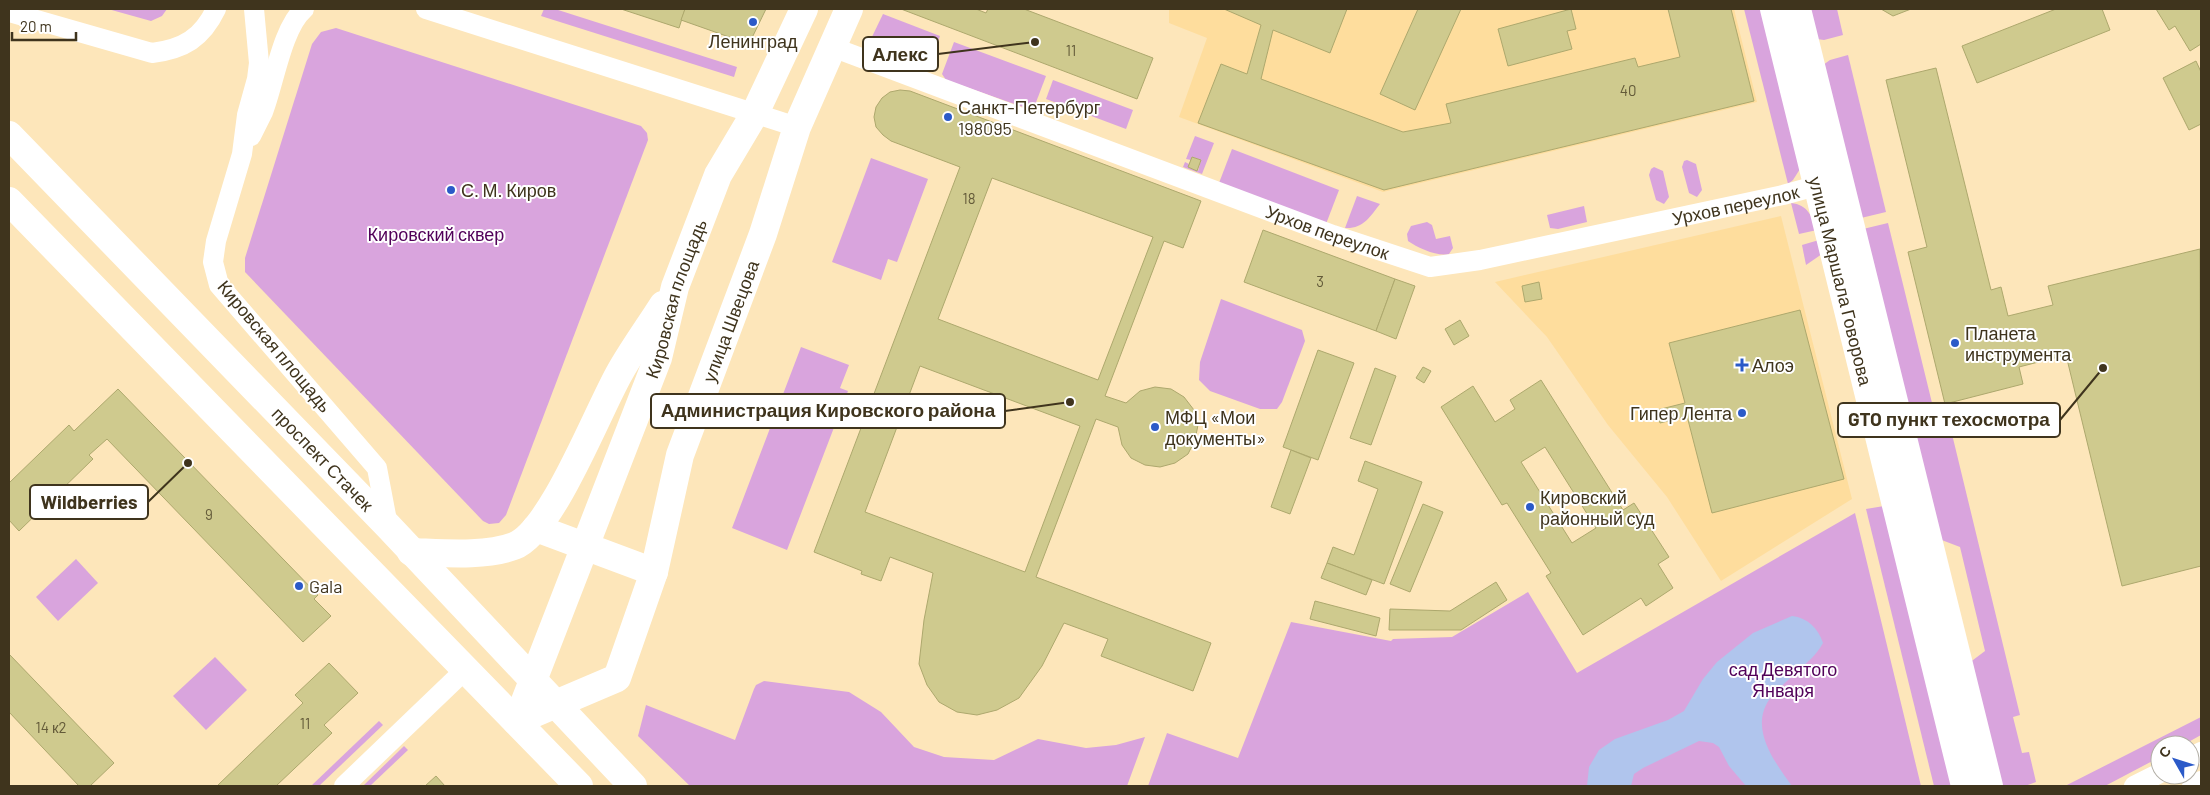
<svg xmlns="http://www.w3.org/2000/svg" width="2210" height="795" font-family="Barlow,sans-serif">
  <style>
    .built { fill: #fedd9d }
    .green { fill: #d9a4dd }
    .water { fill: #b0c5ed }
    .building { fill: #cfca8e; stroke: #ada86d; fill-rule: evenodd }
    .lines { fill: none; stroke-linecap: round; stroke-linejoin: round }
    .street { stroke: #fff; stroke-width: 20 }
    .secondary { stroke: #fff; stroke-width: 28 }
    .primary { stroke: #fff; stroke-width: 28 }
    .poi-dot { fill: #2b5ac8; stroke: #fff; stroke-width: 2 }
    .labels { text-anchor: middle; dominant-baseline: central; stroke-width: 4; stroke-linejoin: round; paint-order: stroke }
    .number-label { font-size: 15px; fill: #635a39 }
    .poi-label { font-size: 18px; fill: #3f341d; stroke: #fff; text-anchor: start }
    .street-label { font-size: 18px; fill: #3f341d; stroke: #fff }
    .park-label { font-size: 18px; fill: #510159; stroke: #fff }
    .leader { fill: none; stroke: #3f341d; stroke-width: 2 }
    .callout-dot { fill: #3f341d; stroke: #fff; stroke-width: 2 }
    .callout { fill: #fff; stroke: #3f341d; stroke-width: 2 }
    .callout-label { font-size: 19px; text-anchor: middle; font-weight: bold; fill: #3f341d }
  </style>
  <rect width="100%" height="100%" fill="#fde6ba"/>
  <g class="built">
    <path d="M1169,9H1734L1757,102L1383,192L1179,117L1207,38L1169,23Z"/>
    <path d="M1781,216L1852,499L1721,581L1667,497L1608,425L1547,337L1495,282Z"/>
  </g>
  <g class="green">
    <path d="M108,9H167L162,16L151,21Z"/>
    <path d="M544,9H555L737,67L734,77L541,16Z"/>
    <path d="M1744,9H1762L1800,169L1793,180L1788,184Z"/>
    <path d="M1809,9H1837L1843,35L1824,40L1817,39Z"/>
    <path d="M883,14L940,36L926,72L875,52L871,48L869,43Z"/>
    <path d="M336,28L641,126L647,133L648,140L506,515L499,523L489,524L483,521L245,272V258L312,44L321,32Z"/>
    <path d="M954,42L1046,76L1035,105L1029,109L946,80L942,74Z"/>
    <path d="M1848,55L1886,212L1861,218L1823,65L1830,60Z"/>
    <path d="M1053,80L1133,110L1126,129L1046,99Z"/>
    <path d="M1195,136L1214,143L1202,174L1183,167L1185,162L1189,164L1188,167L1198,171L1201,160L1192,157L1191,160L1186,159Z"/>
    <path d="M1232,149L1339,190L1326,224L1219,183Z"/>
    <path d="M871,158L928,179L897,262L888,259L881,280L832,262Z"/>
    <path d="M1687,160L1696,164L1702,190L1697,197L1689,193L1682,167L1684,161Z"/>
    <path d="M1654,167L1663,171L1669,197L1664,204L1656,200L1649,175L1651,169Z"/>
    <path d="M1357,196L1380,204C1370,217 1363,229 1345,228Z"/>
    <path d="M1791,203C1808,205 1811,215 1817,230L1799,234Z"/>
    <path d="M1584,206L1587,222L1558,229L1550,228L1547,215Z"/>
    <path d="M1427,222L1432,225L1436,239L1450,236L1453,248L1449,254C1438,257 1418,248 1408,241L1407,234L1411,226Z"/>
    <path d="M1888,223L1933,407L1951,430L2020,715L2013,717L2022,753L2029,752L2036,782L2025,786H2002L1969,663L1985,651L1960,547L1939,539L1863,229Z"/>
    <path d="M1819,240L1822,254L1806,265L1802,245Z"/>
    <path d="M1221,299L1302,330L1305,341L1282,402L1277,409H1260L1210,391L1199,380L1200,362Z"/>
    <path d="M801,347L849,365L840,388L848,391L787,550L732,528Z"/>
    <path d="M1884,506L1953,786H1934L1866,509Z"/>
    <path d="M1855,513L1921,786H1148L1167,733L1238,758L1291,622L1391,641L1393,639L1452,637L1528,592L1577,673Z"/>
    <path d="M76,559L98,583L58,621L36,597Z"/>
    <path d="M215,657L247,690L206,730L173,696Z"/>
    <path d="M764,681L849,692L881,712L914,747L944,757L994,760L1038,739L1086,748L1116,745L1145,737L1127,786H690L638,736L646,705L735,740L754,689L756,685Z"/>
    <path d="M2201,717V735L2183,745H2160V757L2105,786H2065Z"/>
    <path d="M379,721L383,725L319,786H311Z"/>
    <path d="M404,746L408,750L370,786H363Z"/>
  </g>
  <path class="water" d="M1792,616C1808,618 1818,628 1823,643C1816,656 1807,662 1797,672C1789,680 1779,687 1772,696C1747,726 1774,761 1792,786H1746L1729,766L1719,747L1713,743L1699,741L1643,768L1634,774L1631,786H1587L1589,767L1599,750L1615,739L1668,720L1684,711L1703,679L1717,662L1753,633Z"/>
  <g class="building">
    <path d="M621,9H685L679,28Z"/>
    <path d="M685,9H766L749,44L681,20Z"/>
    <path d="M901,9H976L986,13L988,9H1024L1153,58L1137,99Z"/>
    <path d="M1224,9H1347L1330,53L1273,30L1261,79L1403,132L1451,123L1446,104L1635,58L1638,67L1680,57L1668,9H1731L1754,101L1384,190L1198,123L1221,64L1247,74L1261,25Z"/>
    <path d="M1418,9H1461L1415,110L1380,94Z"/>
    <path d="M1571,9L1576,29L1567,31L1572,49L1508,66L1498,29Z"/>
    <path d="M1881,9H1911L1893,16Z"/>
    <path d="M2056,9H2102L2110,30L1977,83L1962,46Z"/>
    <path d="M2156,9H2201V44L2190,51L2175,26L2169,30Z"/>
    <path d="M2196,61L2201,72V124L2189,130L2163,78Z"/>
    <path d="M1936,68L1991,290L2001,287L2008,316L2053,305L2048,286L2200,249L2201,566L2122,586L2066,355L2019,367L2023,384L1945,404L1908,252L1927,247L1886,80Z"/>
    <path d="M900,90L910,91L1201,201L1183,248L1164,241L1105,396L1126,403L1140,391L1155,387L1171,389L1184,397L1194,410L1198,425L1195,440L1188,454L1175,463L1160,467L1145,465L1131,458L1122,445L1118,427L1096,419L1036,577L1211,643L1193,691L1101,656L1108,639L1064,623L1042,666L1019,698L997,710L977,715L957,712L939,702L927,685L919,664L924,620L933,573L890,557L881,581L861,574L862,571L814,552L960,167L891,141L883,135L876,127L874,117L876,107L882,98L890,92ZM992,178L1153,237L1098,380L938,319ZM920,366L1080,426L1025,572L865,512Z"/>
    <path d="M1192,157L1201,160L1197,171L1188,167Z"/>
    <path d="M1263,230L1395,279L1376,331L1244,282Z"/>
    <path d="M1395,279L1415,286L1396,339L1376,331Z"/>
    <path d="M1539,282L1542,299L1525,302L1522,286Z"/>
    <path d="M1800,310L1844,479L1712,513L1687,416L1660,423L1657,410L1685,403L1669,343Z"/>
    <path d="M1460,320L1469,336L1454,345L1445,329Z"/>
    <path d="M1318,350L1354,363L1318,460L1283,447Z"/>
    <path d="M1423,367L1431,371L1424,383L1416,378Z"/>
    <path d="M1375,368L1396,376L1371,445L1350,438Z"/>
    <path d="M1541,380L1623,510L1634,503L1669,557L1658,564L1673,588L1646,606L1641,598L1583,635L1546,576L1551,573L1507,503L1502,505L1441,407L1473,386L1495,422L1515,409L1510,400ZM1545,447L1596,528L1572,543L1521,462Z"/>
    <path d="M118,389L318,595L314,599L331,616L303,642L107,439L89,455L93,459L19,531L9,520V483L69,425L74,431Z"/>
    <path d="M1291,450L1311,458L1290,514L1271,507Z"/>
    <path d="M1365,461L1422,482L1384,584L1327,563L1333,547L1354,555L1378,489L1358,481Z"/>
    <path d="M1423,504L1443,512L1410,592L1390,584Z"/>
    <path d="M1327,563L1372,580L1366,595L1321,578Z"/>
    <path d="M1496,582L1507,600L1461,630H1389L1390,609L1450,611Z"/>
    <path d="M1315,601L1380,618L1376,636L1310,619Z"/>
    <path d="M9,654L114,763L90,786H79L9,712Z"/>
    <path d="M329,663L358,693L324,725L332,733L276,786H217L303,703L295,695Z"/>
    <path d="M436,776L445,786H425Z"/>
  </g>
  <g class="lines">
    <g class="street">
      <path d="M254,9L259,63L257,79L247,115L242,154L216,241L213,262L219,285L377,468L388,526"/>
      <path d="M426,9L797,127"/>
      <path d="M9,12L152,53C184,49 202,38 216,9"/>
      <path id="s1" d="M832,47L1333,235L1430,267L1480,260L1783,195L1830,182"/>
      <path d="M251,136C255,128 259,120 263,112C274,84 282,28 304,9"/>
      <path d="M2190,758L2201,752"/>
      <path d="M344,786L466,669"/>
      <path d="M2134,786L2160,773"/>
      <path d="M2192,786L2201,781"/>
    </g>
    <g class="secondary">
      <path id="s2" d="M1774,9L1965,786"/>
      <path d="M1797,9L1989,786"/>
      <path d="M536,528L654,572"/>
      <path d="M411,552C442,553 485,557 514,546C552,532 598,410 620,372C633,349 649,327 663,305"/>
      <path id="s3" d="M525,701L658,358L675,287L718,175L755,113L804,9"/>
      <path id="s4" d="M516,721L617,678L654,572L680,455L763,234L797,127L849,9"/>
    </g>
    <g class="primary">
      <path id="s5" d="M9,135L388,526L633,786"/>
      <path d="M9,201L579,786"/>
    </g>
  </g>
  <g class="poi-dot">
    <circle cx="753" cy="22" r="5"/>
    <circle cx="948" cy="117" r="5"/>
    <circle cx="451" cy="190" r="5"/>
    <circle cx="1955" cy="343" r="5"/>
    <path d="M1739.5 357.5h5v5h5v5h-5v5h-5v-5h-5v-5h5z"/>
    <circle cx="1742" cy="413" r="5"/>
    <circle cx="1155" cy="427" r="5"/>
    <circle cx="1530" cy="507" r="5"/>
    <circle cx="299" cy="586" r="5"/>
  </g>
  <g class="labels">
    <g class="number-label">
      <text x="1071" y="50">11</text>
      <text x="1628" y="90">40</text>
      <text x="969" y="198">18</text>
      <text x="1320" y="281">3</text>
      <text x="209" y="514">9</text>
      <text x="305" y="723">11</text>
      <text x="51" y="727">14 к2</text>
    </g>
    <g class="poi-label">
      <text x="753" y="41" text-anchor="middle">Ленинград</text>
      <text x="958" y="107">Санкт-Петербург<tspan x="958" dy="21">198095</tspan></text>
      <text x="461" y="190">С. М. Киров</text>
      <text x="1965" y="333">Планета<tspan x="1965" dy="21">инструмента</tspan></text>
      <text x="1752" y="365">Алоэ</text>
      <text x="1732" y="413" text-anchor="end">Гипер Лента</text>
      <text x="1165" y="417">МФЦ «Мои<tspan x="1165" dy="21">документы»</tspan></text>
      <text x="1540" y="497">Кировский<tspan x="1540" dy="21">районный суд</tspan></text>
      <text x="309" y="586">Gala</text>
    </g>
    <g class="street-label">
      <text stroke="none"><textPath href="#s1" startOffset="949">Урхов переулок</textPath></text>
      <text stroke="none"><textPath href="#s1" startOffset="529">Урхов переулок</textPath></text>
      <text stroke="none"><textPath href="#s2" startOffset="280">улица Маршала Говорова</textPath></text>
      <text stroke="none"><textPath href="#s3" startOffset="430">Кировская площадь</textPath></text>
      <text stroke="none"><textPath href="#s4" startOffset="485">улица Швецова</textPath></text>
      <text transform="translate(275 346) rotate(50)">Кировская площадь</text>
      <text stroke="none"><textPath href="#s5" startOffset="451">проспект Стачек</textPath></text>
    </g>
    <g class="park-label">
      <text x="436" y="234">Кировский сквер</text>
      <text x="1783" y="669">сад Девятого<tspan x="1783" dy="21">Января</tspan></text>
    </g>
  </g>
  <path class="leader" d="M1035 42L938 54M1070 402L1005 411M2103 368L2060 420M188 463L148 502"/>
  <g class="callout-dot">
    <circle cx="1035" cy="42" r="5"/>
    <circle cx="1070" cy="402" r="5"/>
    <circle cx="2103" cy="368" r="5"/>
    <circle cx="188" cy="463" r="5"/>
  </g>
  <g class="callout">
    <rect x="863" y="37" width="75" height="34" rx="5"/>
    <rect x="651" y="394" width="354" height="34" rx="5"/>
    <rect x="1838" y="403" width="222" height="34" rx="5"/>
    <rect x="30" y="485" width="118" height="34" rx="5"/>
  </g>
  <g class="callout-label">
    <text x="900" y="61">Алекс</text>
    <text x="828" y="417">Администрация Кировского района</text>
    <text x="1949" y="426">GTO пункт техосмотра</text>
    <text x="89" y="509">Wildberries</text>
  </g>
  <rect width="2210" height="795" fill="none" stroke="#3f341d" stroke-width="20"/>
  <g transform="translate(2175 760) rotate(309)"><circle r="24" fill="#ffffff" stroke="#b2aea5"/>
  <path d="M0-4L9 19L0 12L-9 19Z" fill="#2b5ac8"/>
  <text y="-8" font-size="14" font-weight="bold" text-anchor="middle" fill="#3f341d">С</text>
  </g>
  <path d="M12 32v8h64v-8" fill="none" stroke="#3f341d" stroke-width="2.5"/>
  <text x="20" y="32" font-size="15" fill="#3f341d" stroke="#ffffff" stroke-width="4" paint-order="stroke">20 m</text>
</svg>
